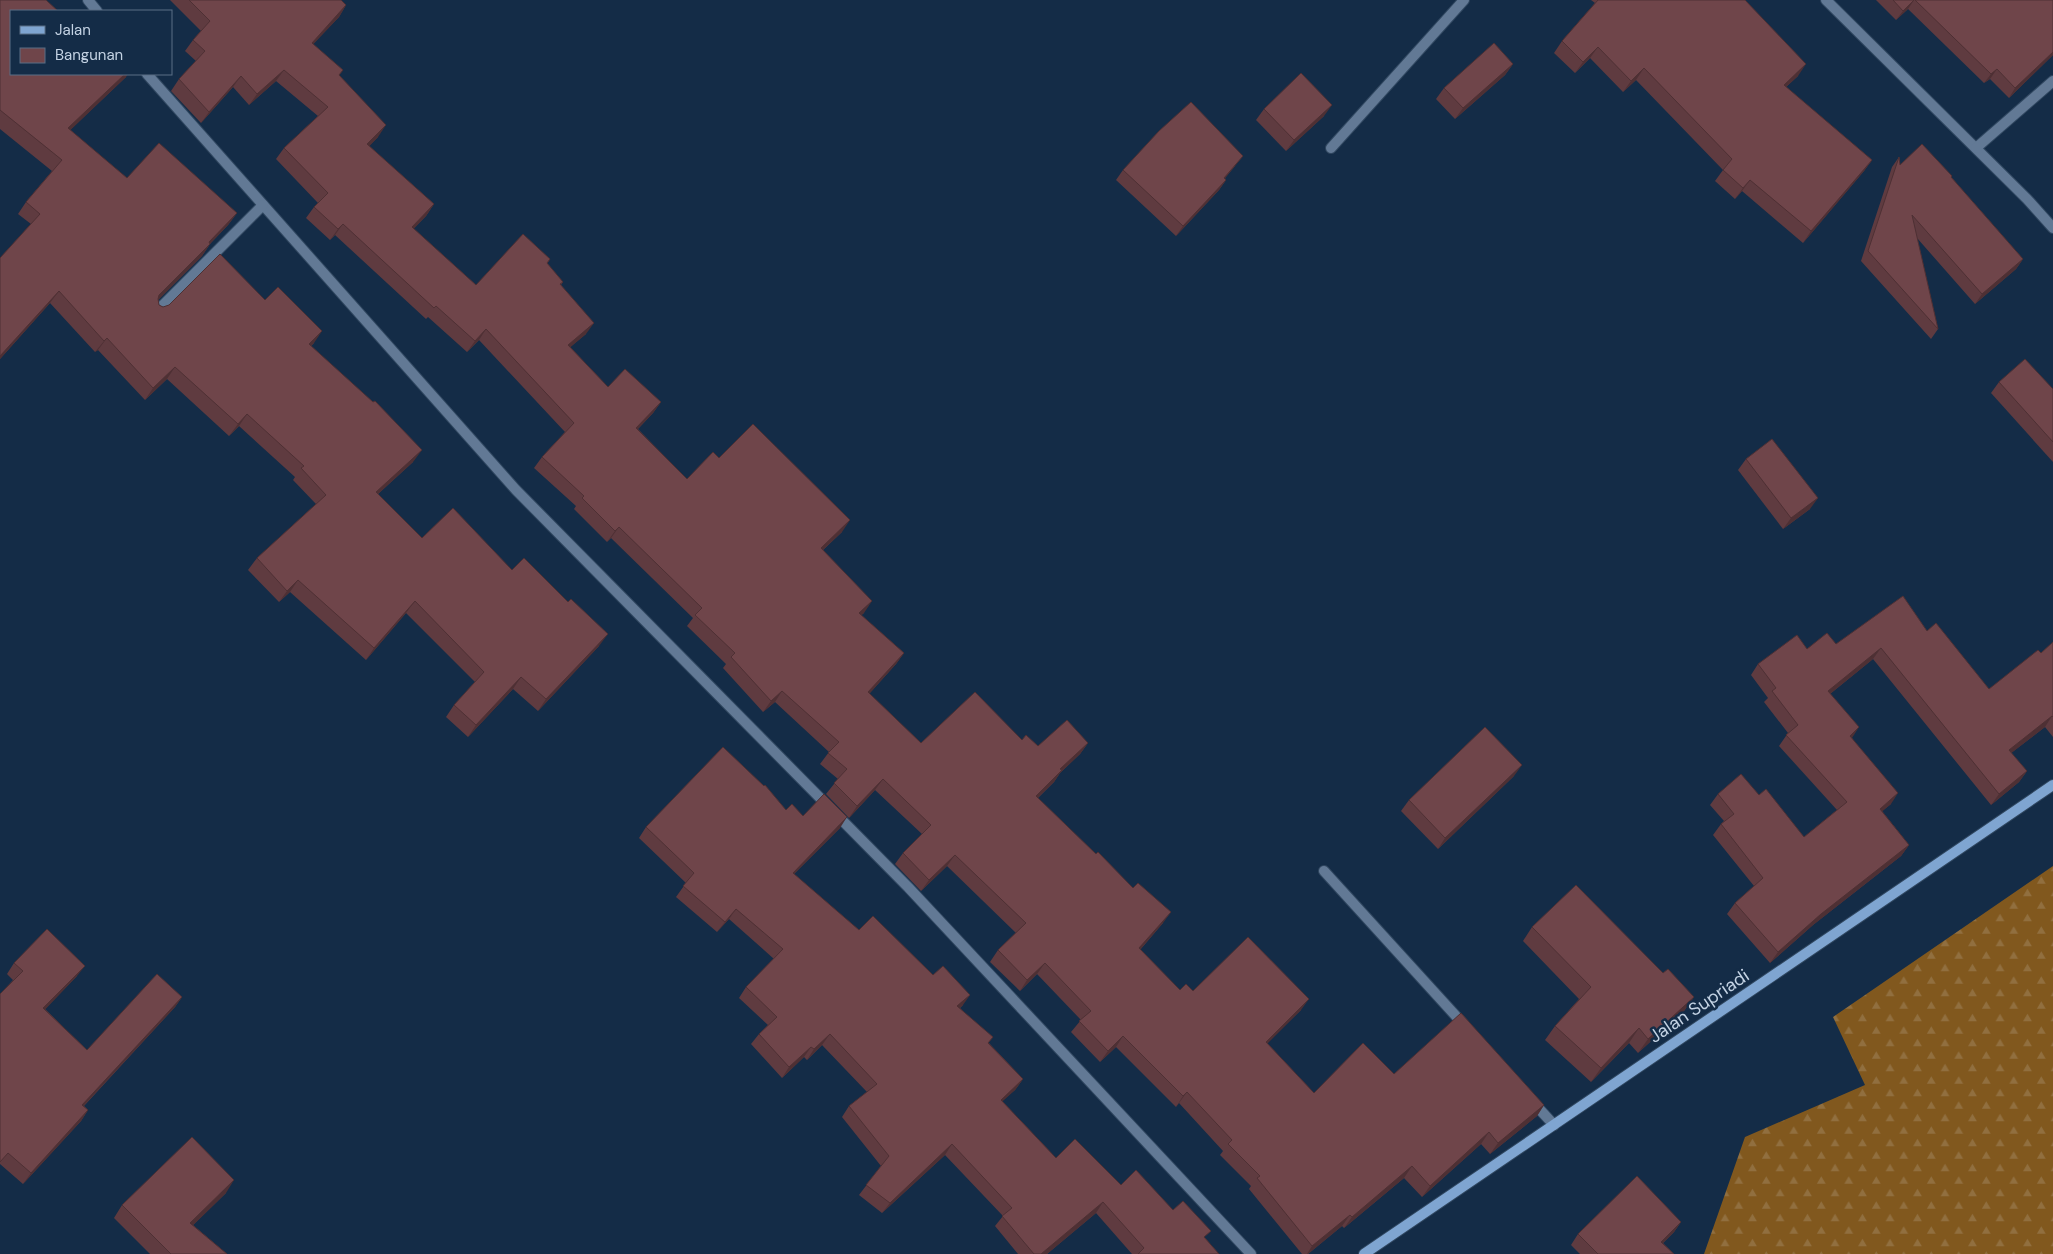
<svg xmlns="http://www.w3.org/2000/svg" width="2053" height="1254" font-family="'DM Sans',sans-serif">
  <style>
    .forest { fill: url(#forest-firs) }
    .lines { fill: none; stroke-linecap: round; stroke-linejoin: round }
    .minor-casing { stroke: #304760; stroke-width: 12 }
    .secondary-casing { stroke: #304760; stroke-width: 12 }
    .minor { stroke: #627995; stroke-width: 10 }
    .secondary { stroke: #7fa5d1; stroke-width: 10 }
    .wall { fill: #5f3b40 }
    .shaded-wall { fill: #4e3034 }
    .building { fill: #6f454a; stroke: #4e3034 }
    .labels { text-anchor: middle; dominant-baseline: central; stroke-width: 5; stroke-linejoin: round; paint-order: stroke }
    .street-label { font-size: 18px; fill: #c4d3e4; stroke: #142c47 }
  </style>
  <defs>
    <pattern id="forest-firs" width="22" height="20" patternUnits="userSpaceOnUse" patternTransform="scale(1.25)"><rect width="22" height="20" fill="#81581e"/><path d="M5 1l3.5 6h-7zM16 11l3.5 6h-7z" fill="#916f3f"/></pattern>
  </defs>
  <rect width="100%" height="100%" fill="#142c47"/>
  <path class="forest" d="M2053,866V1254H1704L1745,1137L1865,1085L1833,1017Z"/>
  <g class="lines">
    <g class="minor-casing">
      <g id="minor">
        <path d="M88,0L97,11"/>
        <path d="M1826,0L2027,199L2053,228"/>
        <path d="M147,74L516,490L908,887L1251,1254"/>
        <path d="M1331,148L1464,0"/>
        <path d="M1976,148L2053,81"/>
        <path d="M156,312L263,205"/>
        <path d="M1324,871L1465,1026"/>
        <path d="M1531,1100L1554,1125"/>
      </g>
    </g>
    <g class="secondary-casing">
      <path id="secondary" d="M1364,1254L2053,785"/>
    </g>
    <use href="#minor" class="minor"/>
    <use href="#secondary" class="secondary"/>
  </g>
  <g class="wall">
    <path d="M0,0L126,77L70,130L127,178L237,213L228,225L210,244L202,256L158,300L159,305L163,307L265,300L314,343L311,346L413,462L378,494L422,538L512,570L599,646L538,711L513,689L468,737L446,717L454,705L475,682L406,613L366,660L290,592L279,602L248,570L257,558L316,504L293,480L295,477L239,426L229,436L167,379L145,400L98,350L95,352L50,303L0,359V258L31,224L18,214L26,202L52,171L0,129Z"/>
    <path d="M170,0H341L346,5L339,17L313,44L339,75L378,137L369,146L434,204L426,216L413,229L476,285L550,259L547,264L563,282L561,285L586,334L570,347L608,387L661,402L653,413L638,429L687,479L719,458L842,532L823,550L864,613L861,615L904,653L896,664L869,694L921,743L1022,740L1038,746L1088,743L1080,754L1060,773L1054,782L1038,798L1163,923L1140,950L1180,990L1301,1010L1267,1043L1314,1093L1394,1074L1544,1105L1537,1116L1490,1154L1481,1144L1422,1197L1404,1178L1344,1228L1342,1226L1308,1254H1302L1249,1189L1251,1186L1220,1155L1223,1151L1179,1103L1176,1107L1116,1047L1100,1062L1071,1032L1081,1020L1037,974L1020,991L990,962L998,950L1016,933L947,866L921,891L895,864L903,853L922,834L875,790L849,818L826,794L838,779L820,764L829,752L775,702L763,712L723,668L726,664L687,626L693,618L611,538L607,542L574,509L576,506L534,468L542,457L565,432L479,340L467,352L428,317L426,319L335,235L330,240L306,218L314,207L318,203L276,159L284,148L318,116L276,81L249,105L233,87L201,123L171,91L179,79L196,61L185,51L193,40L201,31Z"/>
    <path d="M1591,0H1745L1798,76L1786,87L1872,160L1864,171L1803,243L1742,191L1735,199L1715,181L1723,170L1636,80L1623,92L1590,58L1575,73L1554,53L1562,41L1595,3Z"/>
    <path d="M1876,0H2053V55L2009,98L1990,79L1984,83L1908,9L1896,20Z"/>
    <path d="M1513,64L1505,75L1455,119L1436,99L1444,88Z"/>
    <path d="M1264,109L1324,116L1286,151L1256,120Z"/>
    <path d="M1899,157L1900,165L1951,177L2023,259L2016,269L1975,304L1917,238L1938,329L1931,339L1861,261L1892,167Z"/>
    <path d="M1235,166L1225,178L1226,180L1219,190L1176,236L1116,180L1123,170Z"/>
    <path d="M1999,382L2053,389V462L1991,393Z"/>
    <path d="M1746,459L1810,509L1783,529L1738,470Z"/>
    <path d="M1927,631L1989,689L2041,653L2053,642V737L2045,727L2011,753L2027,771L2019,782L1991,805L1873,659L1830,694L1852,738L1891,804L1882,811L1909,845L1901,856L1813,925L1770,963L1727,914L1735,903L1754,886L1713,835L1721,824L1724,821L1710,805L1718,794L1759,795L1804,837L1837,810L1779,746L1788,733L1764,702L1768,698L1751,675L1758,664L1807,649Z"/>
    <path d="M1514,776L1438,849L1401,811L1409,800Z"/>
    <path d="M786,810L840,828L794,874L859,930L963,1005L960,1008L989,1043L1023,1079L1015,1090L1002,1101L1056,1158L1121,1185L1173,1210L1205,1238L1219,1254H1132L1096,1213L1047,1254H1018L995,1226L1003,1216L945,1155L882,1213L859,1195L881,1166L842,1117L849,1106L867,1092L822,1045L807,1060L804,1057L782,1078L751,1044L759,1034L768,1025L739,998L746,987L774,959L729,919L717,932L676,897L686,883L639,838L646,827Z"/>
    <path d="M1532,927L1663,973L1694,997L1684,1011L1638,1053L1629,1043L1591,1082L1545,1040L1555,1026L1579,999L1523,941Z"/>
    <path d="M14,963L77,976L45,1009L87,1050L182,997L175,1007L84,1106L88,1110L81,1121L23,1184L0,1164V994L13,980L7,974Z"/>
    <path d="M226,1193L193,1225L227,1254H150L114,1218L122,1205Z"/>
    <path d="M1681,1222L1674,1232L1663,1243L1674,1254H1580L1571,1245L1578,1234Z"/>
  </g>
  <g class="shaded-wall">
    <path d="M1914,0L1908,9L1896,20L1903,11Z"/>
    <path d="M346,5L339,17L304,54L312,43Z"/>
    <path d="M1598,47L1590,58L1575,73L1583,62Z"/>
    <path d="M2053,52V55L2009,98L2015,88Z"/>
    <path d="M1513,64L1505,75L1455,119L1463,108Z"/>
    <path d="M1806,64L1798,76L1776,96L1784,85Z"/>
    <path d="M1644,68L1636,80L1623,92L1631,81Z"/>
    <path d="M1997,69L1990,79L1984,83L1991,74Z"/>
    <path d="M284,70L276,81L249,105L257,94Z"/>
    <path d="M125,74H128L126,77L60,140L68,128Z"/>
    <path d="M241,76L233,87L201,123L209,112Z"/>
    <path d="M1332,105L1324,116L1286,151L1294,140Z"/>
    <path d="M386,125L378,137L360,156L367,144Z"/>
    <path d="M1243,156L1235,166L1217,188L1224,178Z"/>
    <path d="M1872,160L1864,171L1803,243L1811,231Z"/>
    <path d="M1226,180L1219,190L1176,236L1183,226Z"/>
    <path d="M1750,180L1742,191L1735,199L1743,188Z"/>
    <path d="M434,204L426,216L404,239L412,227Z"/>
    <path d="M237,213L228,225L200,254L209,242Z"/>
    <path d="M343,224L335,235L330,240L338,229Z"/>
    <path d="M210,244L202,256L151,307L159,295Z"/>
    <path d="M2023,259L2016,269L1975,304L1982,294Z"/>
    <path d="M59,291L50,303L0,359V356Z"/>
    <path d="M594,323L586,334L560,356L568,345Z"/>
    <path d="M486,329L479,340L467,352L475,341Z"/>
    <path d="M322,331L314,343L301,356L309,344Z"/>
    <path d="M107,338L98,350L95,352L104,341Z"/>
    <path d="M175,367L167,379L145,400L153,388Z"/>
    <path d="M661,402L653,413L628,439L636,428Z"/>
    <path d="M247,414L239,426L229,436L238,424Z"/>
    <path d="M422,450L413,462L368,503L376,492Z"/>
    <path d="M1818,498L1810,509L1783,529L1791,518Z"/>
    <path d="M850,520L842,532L813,559L821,548Z"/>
    <path d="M619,527L611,538L607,542L615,531Z"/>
    <path d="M298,580L290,592L279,602L287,591Z"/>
    <path d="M415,601L406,613L366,660L374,648Z"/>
    <path d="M872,601L864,613L852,624L859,613Z"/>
    <path d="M608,634L599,646L538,711L546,699Z"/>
    <path d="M1881,648L1873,659L1820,702L1828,691Z"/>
    <path d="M904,653L896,664L860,704L868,692Z"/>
    <path d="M521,677L513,689L468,737L476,725Z"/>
    <path d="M782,691L775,702L763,712L771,701Z"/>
    <path d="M2052,716L2045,727L2001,761L2009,750Z"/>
    <path d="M1859,727L1852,738L1850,736Z"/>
    <path d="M1088,743L1080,754L1060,773L1054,782L1028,807L1036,796L1060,769Z"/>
    <path d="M1522,765L1514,776L1438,849L1445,838Z"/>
    <path d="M2027,771L2019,782L1991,805L1999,794Z"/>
    <path d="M883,779L875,790L849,818L857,806Z"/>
    <path d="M1898,793L1891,804L1872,820L1880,809Z"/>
    <path d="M847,817L840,828L785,883L793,873Z"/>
    <path d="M1909,845L1901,856L1813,925L1770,963L1778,952L1821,914Z"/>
    <path d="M955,855L947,866L921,891L929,880Z"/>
    <path d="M736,909L729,919L717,932L725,922Z"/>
    <path d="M1171,912L1163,923L1131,960L1139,948Z"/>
    <path d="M1045,963L1037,974L1020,991L1027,980Z"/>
    <path d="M85,966L77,976L36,1019L43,1008Z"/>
    <path d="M970,995L963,1005L950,1017L957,1006Z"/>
    <path d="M182,997L175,1007L75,1115L82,1105Z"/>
    <path d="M1694,997L1684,1011L1638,1053L1648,1039Z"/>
    <path d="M1309,999L1301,1010L1258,1053L1266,1042Z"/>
    <path d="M1639,1028L1629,1043L1591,1082L1601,1068Z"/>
    <path d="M830,1034L822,1045L807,1060L814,1049Z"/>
    <path d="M1123,1036L1116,1047L1100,1062L1108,1051Z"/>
    <path d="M811,1047L804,1057L782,1078L789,1067Z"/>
    <path d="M1023,1079L1015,1090L993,1110L1001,1100Z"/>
    <path d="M1187,1092L1179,1103L1176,1107L1183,1096Z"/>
    <path d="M1544,1105L1537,1116L1490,1154L1498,1143Z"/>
    <path d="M88,1110L81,1121L23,1184L31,1173Z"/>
    <path d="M1489,1132L1481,1144L1422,1197L1430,1186Z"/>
    <path d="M952,1144L945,1155L882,1213L890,1203Z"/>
    <path d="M1412,1166L1404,1178L1344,1228L1352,1217Z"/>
    <path d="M234,1180L226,1193L182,1236L190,1223Z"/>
    <path d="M1103,1202L1096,1213L1047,1254H1041Z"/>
    <path d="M1350,1215L1342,1226L1308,1254H1307L1312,1246Z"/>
    <path d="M1681,1222L1674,1232L1654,1252L1661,1242Z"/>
  </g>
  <g class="building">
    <path d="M0,0H46L58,11H11V74H125L68,128L127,178L159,143L237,213L209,242L210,244L159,295L158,299L159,305L163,307L169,305L220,254L265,300L278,287L322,331L309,344L373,402L375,401L422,450L376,492L422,538L453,508L512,570L524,558L568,602L571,599L608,634L546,699L521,677L476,725L454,705L484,672L415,601L374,648L298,580L287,591L257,558L326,495L301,468L304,466L247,414L238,424L175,367L153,388L107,338L104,341L59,291L0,356V258L40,214L26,202L62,160L0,110Z"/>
    <path d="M189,0H341L346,5L312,43L343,70L339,75L386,125L367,144L434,204L412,227L476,285L523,234L550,259L547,263L563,282L560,284L594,323L568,345L608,387L625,369L661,402L636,428L687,479L713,452L719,458L753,424L850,520L821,548L872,601L859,613L904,653L868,692L921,743L975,692L1022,740L1026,735L1038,746L1067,720L1088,743L1060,769L1062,770L1036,796L1096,854L1098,852L1133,888L1138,883L1171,912L1139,948L1180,990L1186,984L1193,991L1248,937L1309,999L1266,1042L1314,1093L1363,1043L1394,1074L1461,1013L1544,1105L1498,1143L1489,1132L1430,1186L1412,1166L1352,1217L1350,1215L1312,1246L1257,1178L1260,1176L1228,1144L1232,1140L1187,1092L1183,1096L1123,1036L1108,1051L1079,1021L1091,1011L1045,963L1027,980L998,950L1026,923L955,855L929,880L903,853L931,825L883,779L857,806L834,783L847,769L828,753L839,742L782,691L771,701L731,657L735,653L695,615L702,608L619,527L615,531L582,498L584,496L542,457L574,423L486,329L475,341L436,306L434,308L343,224L338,229L314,207L328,193L284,148L328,107L284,70L257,94L241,76L209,112L179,79L205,51L193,40L210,21Z"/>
    <path d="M1598,0H1745L1806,64L1784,85L1872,160L1811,231L1750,180L1743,188L1723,170L1732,159L1644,68L1631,81L1598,47L1583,62L1562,41Z"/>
    <path d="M1893,0H1914L1903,11Z"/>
    <path d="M1915,0H2053V52L2015,88L1997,69L1991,74Z"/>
    <path d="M1494,43L1513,64L1463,108L1444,88Z"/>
    <path d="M1301,73L1332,105L1294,140L1264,109Z"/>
    <path d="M1191,102L1243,156L1224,178L1226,180L1183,226L1123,170L1159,131Z"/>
    <path d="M1922,144L1952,176L1951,177L2023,259L1982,294L1912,215L1938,329L1868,251L1899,157L1900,165Z"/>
    <path d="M2025,359L2053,389V442L1999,382Z"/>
    <path d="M1772,439L1818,498L1791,518L1746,459Z"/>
    <path d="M1903,596L1927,631L1936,623L1989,689L2038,650L2041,653L2053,642V717L2052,716L2009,750L2027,771L1999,794L1881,648L1828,691L1859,727L1850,736L1898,793L1880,809L1909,845L1821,914L1778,952L1735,903L1763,878L1721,824L1734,814L1718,794L1741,774L1759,795L1766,789L1804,837L1847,802L1786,735L1798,725L1772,691L1776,688L1758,664L1797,635L1807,649L1827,633L1836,644Z"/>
    <path d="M1485,727L1522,765L1445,838L1409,800Z"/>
    <path d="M723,747L764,786L765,785L786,810L792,804L803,816L824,794L847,817L793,873L859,930L873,916L933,975L943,966L970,995L957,1006L993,1037L988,1043L1023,1079L1001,1100L1056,1158L1075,1139L1121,1185L1136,1170L1173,1210L1183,1201L1211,1231L1204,1237L1219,1254H1138L1144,1248L1103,1202L1041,1254H1034L1002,1216L1012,1208L952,1144L890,1203L866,1185L889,1156L849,1106L877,1084L830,1034L814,1049L811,1047L789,1067L759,1034L777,1017L746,987L783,949L736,909L725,922L683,886L694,873L646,827Z"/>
    <path d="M1576,885L1663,973L1668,969L1694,997L1648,1039L1639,1028L1601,1068L1555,1026L1591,987L1532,927Z"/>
    <path d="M47,929L85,966L43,1008L87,1050L157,974L182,997L82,1105L88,1110L31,1173L8,1153L0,1162V994L23,971L14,963Z"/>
    <path d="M192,1137L234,1180L190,1223L227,1254H171L122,1205Z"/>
    <path d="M1637,1176L1681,1222L1661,1242L1674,1254H1598L1578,1234Z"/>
  </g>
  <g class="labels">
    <g class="street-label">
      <text transform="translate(1699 1006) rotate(-34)">Jalan Supriadi</text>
    </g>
  </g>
  <rect x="10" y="10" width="162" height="65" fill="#142c47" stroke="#5a6f86"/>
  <rect x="20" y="26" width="25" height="8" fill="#7fa5d1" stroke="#5a6f86"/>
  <text x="55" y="35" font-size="15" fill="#c4d3e4">Jalan</text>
  <rect x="20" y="48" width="25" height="15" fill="#6f454a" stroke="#5a6f86"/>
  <text x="55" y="60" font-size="15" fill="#c4d3e4">Bangunan</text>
</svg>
